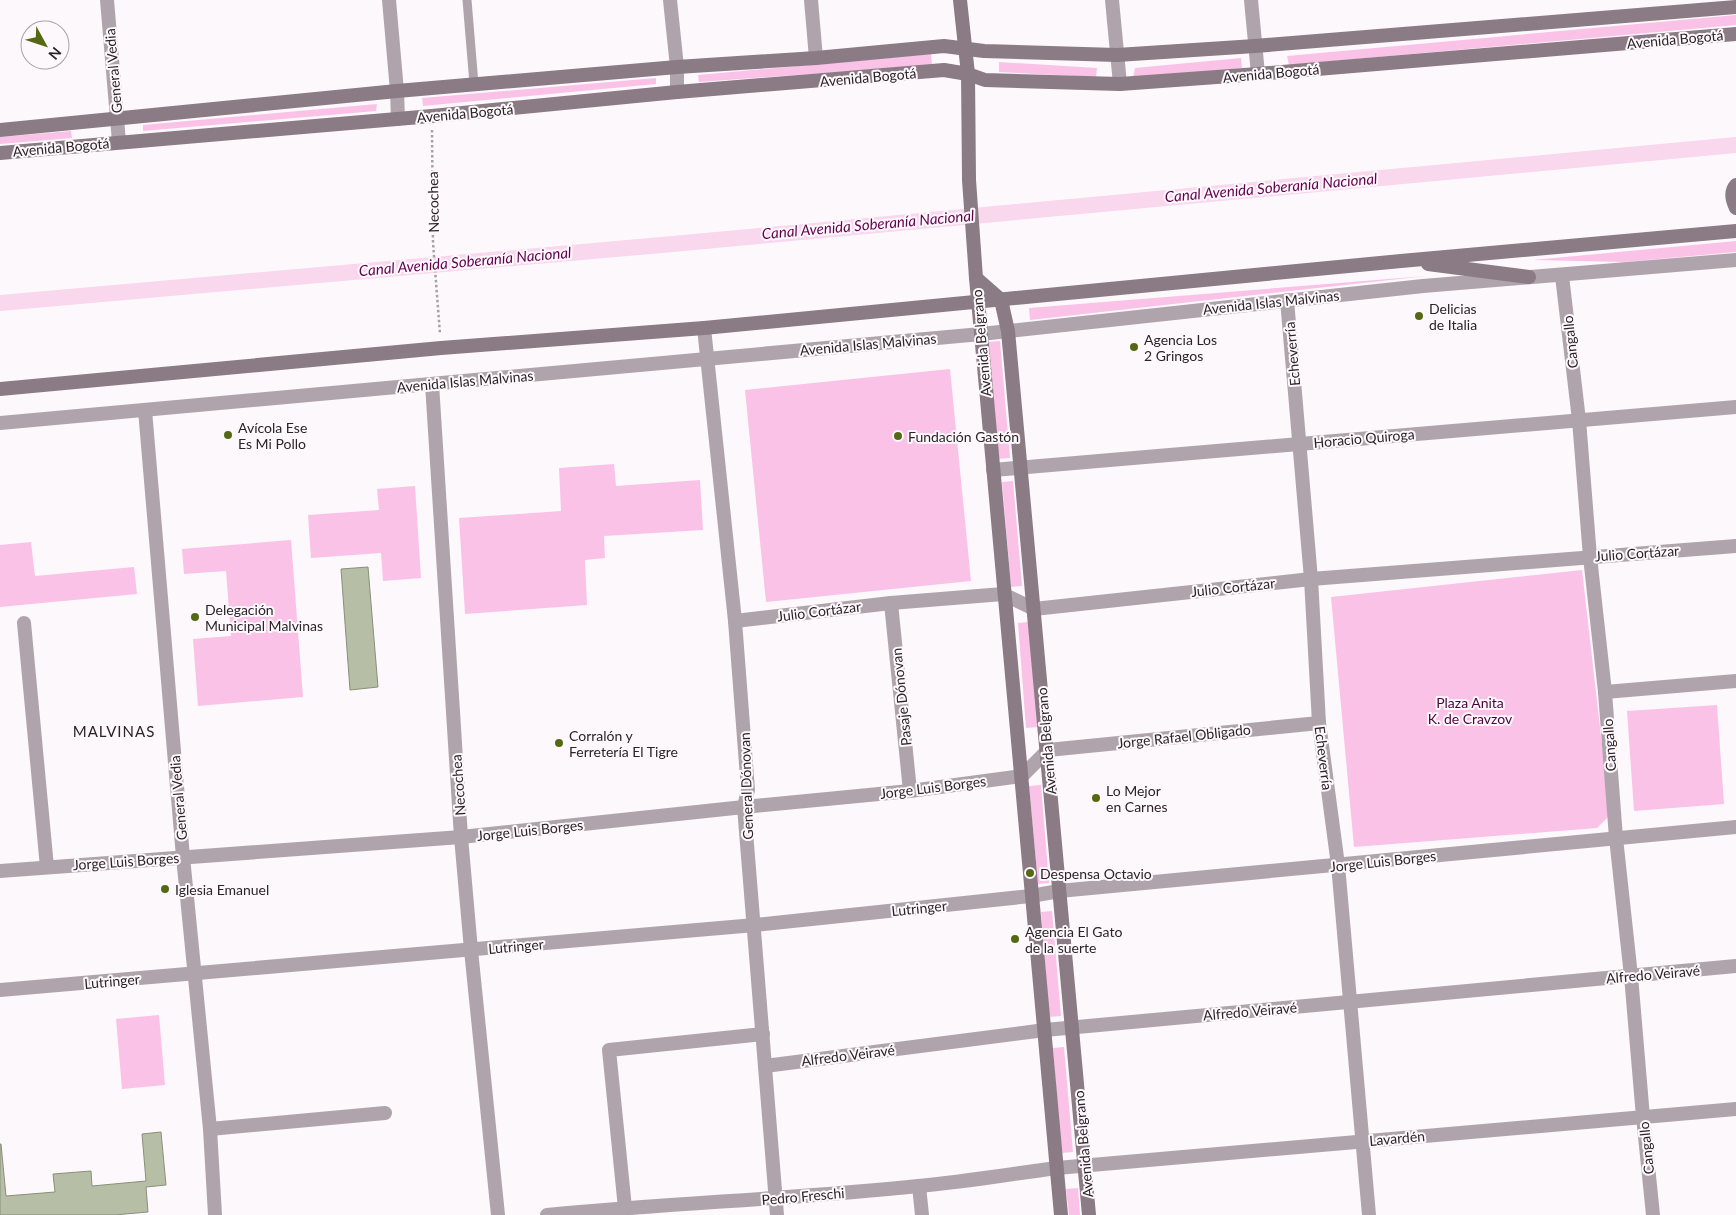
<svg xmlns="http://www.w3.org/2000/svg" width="1736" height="1215" font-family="Lato,sans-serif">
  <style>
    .green { fill: #fac2e7 }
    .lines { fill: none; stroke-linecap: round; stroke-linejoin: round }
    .canal { stroke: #f9d7ed; stroke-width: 16 }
    .building { fill: #b6bea6; stroke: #89907a }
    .path { stroke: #a7a0a5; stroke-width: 2.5; stroke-dasharray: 2.5 2.5; stroke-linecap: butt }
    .service { stroke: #afa4ab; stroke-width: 9 }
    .minor { stroke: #afa4ab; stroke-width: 14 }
    .tertiary { stroke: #afa4ab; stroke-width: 14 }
    .secondary { stroke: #8a7b85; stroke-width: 14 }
    .poi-dot { fill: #556915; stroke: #fdf8fc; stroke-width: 2 }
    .labels { text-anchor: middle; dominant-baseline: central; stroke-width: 4; stroke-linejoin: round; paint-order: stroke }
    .street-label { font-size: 14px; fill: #2c2329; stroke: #fdf8fc }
    .poi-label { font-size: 14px; fill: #2c2329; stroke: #fdf8fc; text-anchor: start }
    .park-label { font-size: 14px; fill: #4b033b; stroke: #fdf8fc }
    .water-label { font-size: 15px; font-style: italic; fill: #63004e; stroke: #fdf8fc }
    .neighbourhood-label { font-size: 15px; letter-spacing: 1px; fill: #2c2329; stroke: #fdf8fc }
  </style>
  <rect width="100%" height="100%" fill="#fdf8fc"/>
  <g class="green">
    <path d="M1736,15V25L1289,65L1287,56Z"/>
    <path d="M931,54L932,65L699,82L698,75Z"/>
    <path d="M1241,58L1242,68L1133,78L1135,68Z"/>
    <path d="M999,62L1097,68L1096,77L999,72Z"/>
    <path d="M656,78V84L423,106L422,98Z"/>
    <path d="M377,104L376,111L143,131V125Z"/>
    <path d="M71,131L72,138L0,144V137Z"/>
    <path d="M1736,241V252L1625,262L1533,260Z"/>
    <path d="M1426,276L1030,320L1029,308Z"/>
    <path d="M1000,341L1010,458L998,459L989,342Z"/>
    <path d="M950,369L971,581L766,602L745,390Z"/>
    <path d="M614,464L616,486L700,480L703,530L604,536L605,558L585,560L587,605L465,614L459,518L561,511L559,468Z"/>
    <path d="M1013,481L1022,586L1011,587L1002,482Z"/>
    <path d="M415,486L421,578L383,581L381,553L311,558L308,515L379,510L377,489Z"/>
    <path d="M291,540L303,697L198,706L193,639L231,636L226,571L184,574L182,549Z"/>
    <path d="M31,542L35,576L134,567L137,594L0,607V545Z"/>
    <path d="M1582,570L1610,815L1597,828L1354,847L1331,597Z"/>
    <path d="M1029,622L1038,727L1026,728L1018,623Z"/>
    <path d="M1717,705L1724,804L1634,811L1627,711Z"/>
    <path d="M1041,785L1049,883L1038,884L1029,786Z"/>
    <path d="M1052,911L1061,1016L1049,1017L1041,912Z"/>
    <path d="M159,1015L165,1085L122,1089L116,1019Z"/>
    <path d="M1064,1047L1073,1152L1061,1153L1053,1048Z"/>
    <path d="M1078,1188L1080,1215H1069L1066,1189Z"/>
  </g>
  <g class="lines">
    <path class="canal" d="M0,303L673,244L1736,145"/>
  </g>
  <g class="building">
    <path d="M368,567L378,687L350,690L341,569Z"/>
    <path d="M161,1132L166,1185L146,1187L148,1212L114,1215H0V1144H1L6,1196L55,1192L53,1174L91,1171L92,1186L146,1181L142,1134Z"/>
  </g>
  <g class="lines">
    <path class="path" d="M432,130L433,243L440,334"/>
    <path class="service" d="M467,0L474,84"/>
    <g class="minor">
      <path d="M107,0L119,142"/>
      <path d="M389,0L397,91L398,119"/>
      <path d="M670,0L677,67V92"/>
      <path d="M811,0L816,58"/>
      <path d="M1112,0L1120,84"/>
      <path d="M1251,0L1258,74"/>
      <path d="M1562,276L1579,420L1590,557L1605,692L1616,838L1631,976L1643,1117L1653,1215"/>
      <path d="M1287,300L1311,579L1319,723L1338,865L1369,1215"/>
      <path d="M704,328L735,621L748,790L744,807L777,1215"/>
      <path d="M432,384L461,837L471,950L498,1215"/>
      <path d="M145,410L183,857L210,1129L215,1215"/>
      <path d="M993,470L1736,407"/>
      <path d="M891,603L910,791"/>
      <path d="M735,621L891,603L1003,594L1034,609L1311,579L1736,546"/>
      <path d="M24,623L47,867"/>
      <path d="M1605,692L1736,681"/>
      <path d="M0,871L461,837L744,807L910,791L1022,776L1048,750L1319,723"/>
      <path d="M0,990L755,925L1031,896L1059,891L1736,827"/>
      <path d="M765,1066L1045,1030L1736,966"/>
      <path d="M210,1129L385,1113"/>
      <path d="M919,1186L922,1215"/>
      <path d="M625,1208L609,1050L763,1034"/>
      <path d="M547,1215C670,1203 795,1199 918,1186C964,1182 1011,1174 1057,1168"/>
    </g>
    <g class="tertiary">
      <path d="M0,423L981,334L1423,286L1736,260"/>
      <path d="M1057,1168L1736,1109"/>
    </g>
    <g class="secondary">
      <path d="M960,0L968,74L969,180L976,278L1061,1215"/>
      <path d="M0,130L397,91L677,67L816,58L944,46L984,51L1117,55L1255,46L1736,7"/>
      <path d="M0,153L432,116L677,92L944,70L968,74L985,80L1120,84L1258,74L1736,34"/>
      <path d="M1736,185C1730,192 1732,200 1736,208"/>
      <path d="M1428,264L1529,277"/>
      <path d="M976,278L1001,300L1008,331L1089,1215"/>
      <path d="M0,389L441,348L704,328L1401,261L1736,231"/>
    </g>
  </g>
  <g class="poi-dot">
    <circle cx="1419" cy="316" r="5"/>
    <circle cx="1134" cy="347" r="5"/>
    <circle cx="228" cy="435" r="5"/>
    <circle cx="898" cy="436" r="5"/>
    <circle cx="195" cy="617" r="5"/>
    <circle cx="559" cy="743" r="5"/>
    <circle cx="1096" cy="798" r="5"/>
    <circle cx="1030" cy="873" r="5"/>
    <circle cx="165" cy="889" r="5"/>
    <circle cx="1015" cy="939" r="5"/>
  </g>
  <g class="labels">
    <g class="street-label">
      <text transform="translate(1675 39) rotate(-5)">Avenida Bogotá</text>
      <text transform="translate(113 71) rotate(-95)">General Vedia</text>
      <text transform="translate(1271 73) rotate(-5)">Avenida Bogotá</text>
      <text transform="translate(868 77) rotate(-5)">Avenida Bogotá</text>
      <text transform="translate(465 113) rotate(-5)">Avenida Bogotá</text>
      <text transform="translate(61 147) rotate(-5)">Avenida Bogotá</text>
      <text transform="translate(433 202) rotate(-91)">Necochea</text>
      <text transform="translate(1271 302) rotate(-6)">Avenida Islas Malvinas</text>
      <text transform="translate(1570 342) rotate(-96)">Cangallo</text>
      <text transform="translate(981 343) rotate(-95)">Avenida Belgrano</text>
      <text transform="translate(868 344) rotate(-5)">Avenida Islas Malvinas</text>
      <text transform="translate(1292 354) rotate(-95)">Echeverría</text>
      <text transform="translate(465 381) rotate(-5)">Avenida Islas Malvinas</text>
      <text transform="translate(1364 438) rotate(-5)">Horacio Quiroga</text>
      <text transform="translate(1637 553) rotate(-4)">Julio Cortázar</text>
      <text transform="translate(1233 587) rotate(-6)">Julio Cortázar</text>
      <text transform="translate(819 611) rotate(-7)">Julio Cortázar</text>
      <text transform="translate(901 697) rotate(-96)">Pasaje Dónovan</text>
      <text transform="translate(1184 736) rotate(-6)">Jorge Rafael Obligado</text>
      <text transform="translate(1046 741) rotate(-95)">Avenida Belgrano</text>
      <text transform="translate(1609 745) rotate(-94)">Cangallo</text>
      <text transform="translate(1324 758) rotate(83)">Echeverría</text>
      <text transform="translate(458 785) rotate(-94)">Necochea</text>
      <text transform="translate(746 786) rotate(-92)">General Dónovan</text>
      <text transform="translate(933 787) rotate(-7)">Jorge Luis Borges</text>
      <text transform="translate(178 798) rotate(-95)">General Vedia</text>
      <text transform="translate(530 830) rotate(-6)">Jorge Luis Borges</text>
      <text transform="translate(126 861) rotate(-4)">Jorge Luis Borges</text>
      <text transform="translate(1383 861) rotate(-6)">Jorge Luis Borges</text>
      <text transform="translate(919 908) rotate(-6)">Lutringer</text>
      <text transform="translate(516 946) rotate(-5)">Lutringer</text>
      <text transform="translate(1653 974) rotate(-5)">Alfredo Veiravé</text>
      <text transform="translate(112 981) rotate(-5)">Lutringer</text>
      <text transform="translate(1250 1011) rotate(-5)">Alfredo Veiravé</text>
      <text transform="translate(848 1055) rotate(-7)">Alfredo Veiravé</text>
      <text transform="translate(1397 1138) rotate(-5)">Lavardén</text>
      <text transform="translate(1083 1144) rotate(-95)">Avenida Belgrano</text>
      <text transform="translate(1646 1148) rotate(-96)">Cangallo</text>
      <text transform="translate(803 1196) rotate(-5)">Pedro Freschi</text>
    </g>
    <g class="poi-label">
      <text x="1429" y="308">Delicias<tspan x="1429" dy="16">de Italia</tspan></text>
      <text x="1144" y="339">Agencia Los<tspan x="1144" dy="16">2 Gringos</tspan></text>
      <text x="238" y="427">Avícola Ese<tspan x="238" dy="16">Es Mi Pollo</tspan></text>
      <text x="908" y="436">Fundación Gastón</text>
      <text x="205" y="609">Delegación<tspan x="205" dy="16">Municipal Malvinas</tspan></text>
      <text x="569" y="735">Corralón y<tspan x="569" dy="16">Ferretería El Tigre</tspan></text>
      <text x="1106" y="790">Lo Mejor<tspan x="1106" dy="16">en Carnes</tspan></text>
      <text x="1040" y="873">Despensa Octavio</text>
      <text x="175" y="889">Iglesia Emanuel</text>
      <text x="1025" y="931">Agencia El Gato<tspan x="1025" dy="16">de la suerte</tspan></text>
    </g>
    <g class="park-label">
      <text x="1470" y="702">Plaza Anita<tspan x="1470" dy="16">K. de Cravzov</tspan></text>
    </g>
    <g class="water-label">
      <text transform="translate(1271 187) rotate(-5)">Canal Avenida Soberanía Nacional</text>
      <text transform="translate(868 224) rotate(-5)">Canal Avenida Soberanía Nacional</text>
      <text transform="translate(465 261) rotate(-5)">Canal Avenida Soberanía Nacional</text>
    </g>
    <g class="neighbourhood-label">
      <text x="114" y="731">MALVINAS</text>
    </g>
  </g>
  <g transform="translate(45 45) rotate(130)"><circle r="24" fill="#fdf8fc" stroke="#a9a3a8"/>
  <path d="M0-4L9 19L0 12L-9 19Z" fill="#556915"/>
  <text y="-8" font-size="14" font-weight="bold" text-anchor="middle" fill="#2c2329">N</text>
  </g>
</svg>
